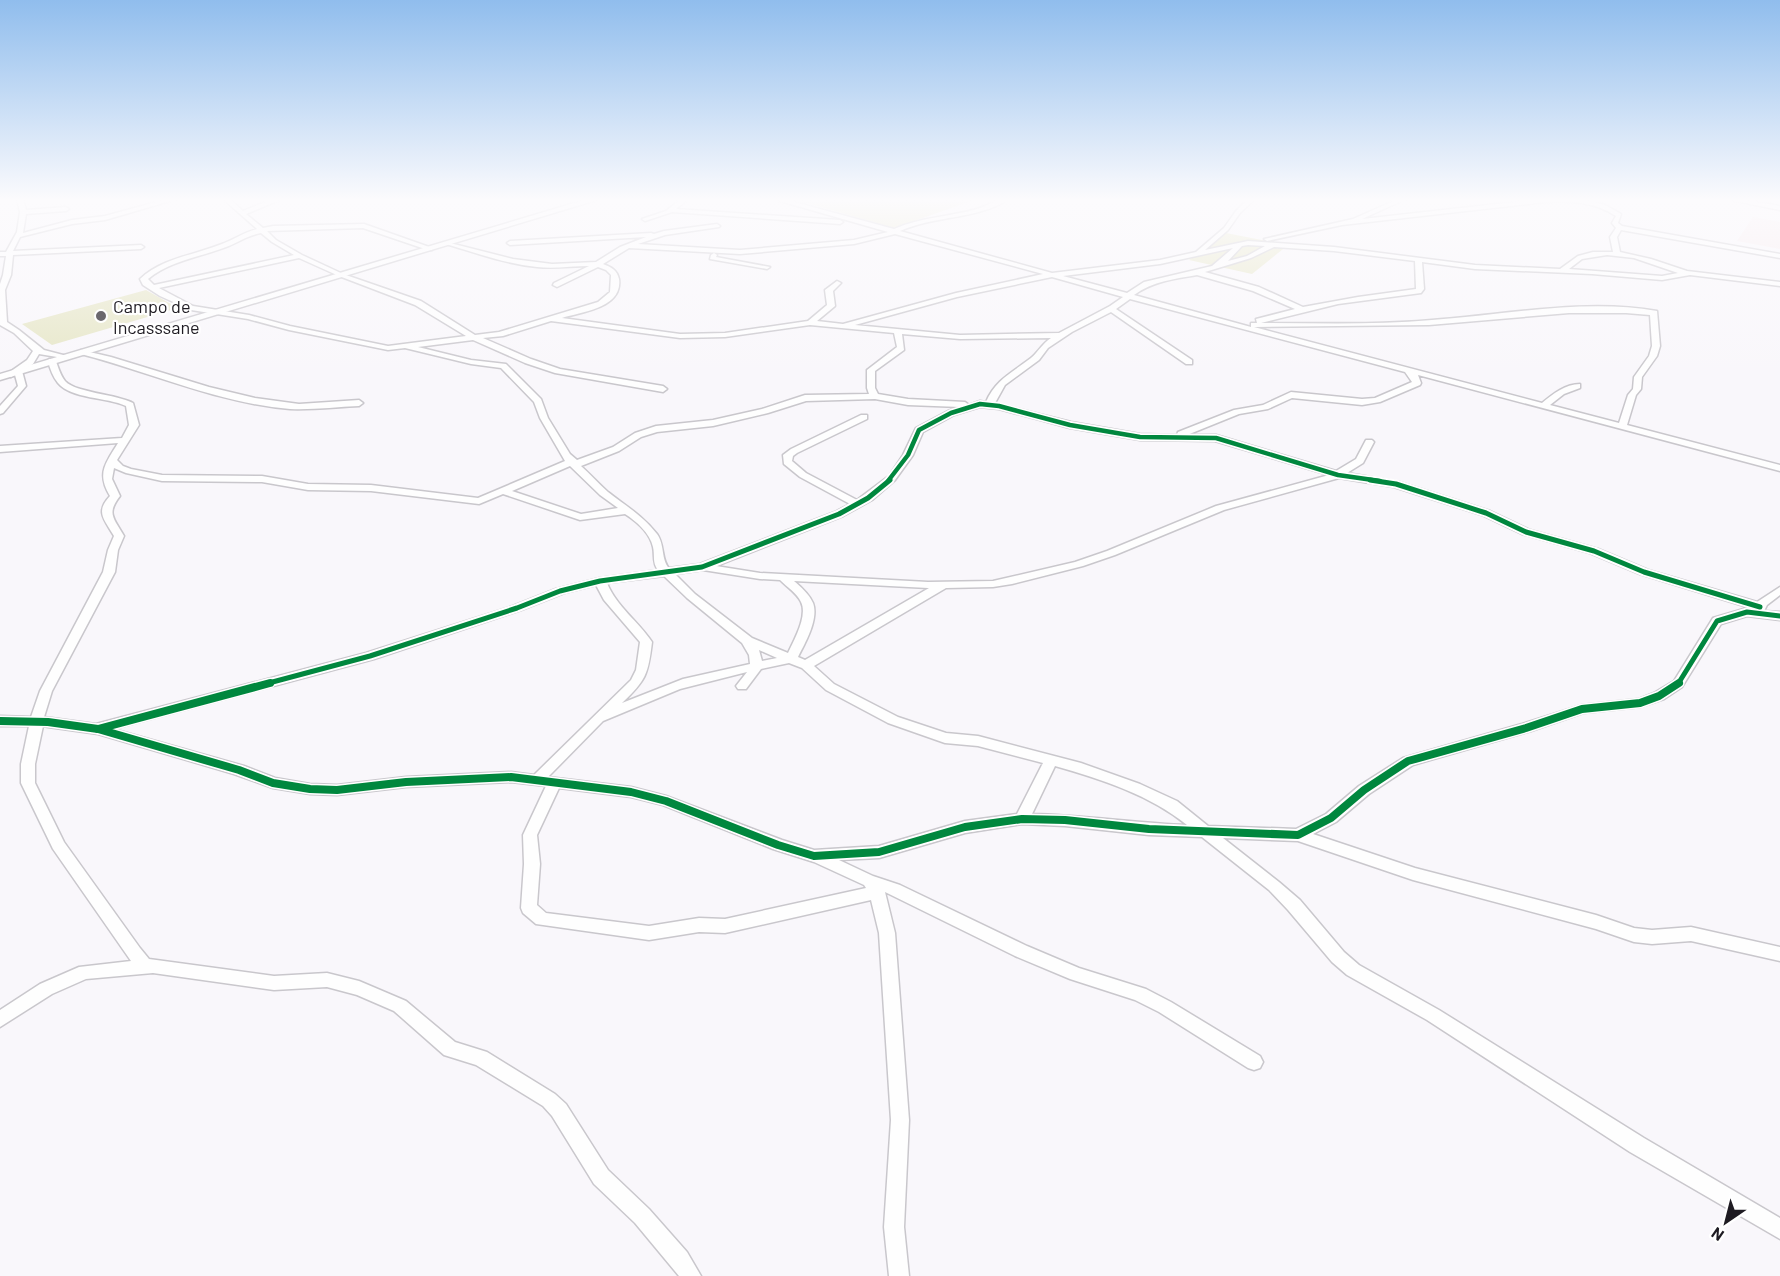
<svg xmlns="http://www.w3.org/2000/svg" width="1780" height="1276" font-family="Barlow,sans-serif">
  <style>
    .education { fill: #f7eaec }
    .green { fill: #e6e6c6 }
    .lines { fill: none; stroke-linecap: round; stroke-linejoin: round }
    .minor-casing { stroke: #c9c7cc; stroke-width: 3 }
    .tertiary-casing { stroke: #c9c7cc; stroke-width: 3 }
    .minor { fill: #fefefe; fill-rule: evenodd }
    .tertiary { fill: #fefefe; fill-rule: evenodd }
    .cycleway-far2-casing { stroke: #fff; stroke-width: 8 }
    .cycleway-far1-casing { stroke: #fff; stroke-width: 9 }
    .cycleway-casing { stroke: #fff; stroke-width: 11 }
    .cycleway-far2 { stroke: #00873e; stroke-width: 4.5 }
    .cycleway-far1 { stroke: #00873e; stroke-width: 5 }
    .cycleway { stroke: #00873e; stroke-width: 8 }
    .poi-dot { fill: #6b686e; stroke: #fff; stroke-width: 2 }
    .labels { text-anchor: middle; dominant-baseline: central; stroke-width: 4.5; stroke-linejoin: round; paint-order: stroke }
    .far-poi-label { font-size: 18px; fill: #1e1b22; stroke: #fff; text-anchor: start }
  </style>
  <rect width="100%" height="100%" fill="#f9f7fb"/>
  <path class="education" d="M1753,217L1780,222V249L1737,241Z"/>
  <g class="green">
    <path d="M793,199H977L894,228Z"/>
    <path d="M1226,233L1288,245L1252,274L1189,260Z"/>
    <path d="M146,290L178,308L52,345L22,324Z"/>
  </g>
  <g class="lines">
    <g class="minor-casing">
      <g id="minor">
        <path d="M17,199H23L26,210L66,207L69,209L66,211L26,214L23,233L72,220L105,216L167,199H177L105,220L72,224L20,237L13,251L141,245L144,247L141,249L13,255L11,275L5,290L7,322L19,330L44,350L67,356L63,358L39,354L33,364L22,371L26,386L3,413L0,414V406L18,386L15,375L11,377L7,374L27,360L33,351L14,333L0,325V284L3,275L6,256H0V252H6L17,232L20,212Z"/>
        <path d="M223,199H230L243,211L273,199H282L246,214L263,228L273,226L364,224L432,248V250H428L363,228L267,231L276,240L302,255L343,274L421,301L475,335L499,332L598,302L610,292L611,275L606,270L598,267L557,287L553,285L554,283L589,266C572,266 555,269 537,267C506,264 476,253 446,244V242L513,259L552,264L596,262L620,247L646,237L510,245L507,243L510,241L651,233L654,234L664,231L717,224L720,226L719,227L665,235L638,244L740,250L854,240L888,232L773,199H783L894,229C921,217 949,217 977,209C989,205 997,199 1009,199C977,220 935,215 900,231L1052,273L1160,260L1196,252L1224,228L1236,211L1248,199H1255L1240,213L1228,230L1205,250L1248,241L1334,247L1475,265L1560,269L1578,256L1593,252H1613L1610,237L1616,228L1612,223L1616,216C1593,201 1571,201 1545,202L1342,225L1267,241L1264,239L1353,219L1398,199H1406L1362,219L1542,199H1583L1605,205L1621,214L1618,223L1622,226L1780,254V258L1621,230L1617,237L1620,252L1651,259L1687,271L1780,282V286L1690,275L1662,280L1592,274L1475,269L1422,262L1424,289L1421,293L1338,304L1261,323C1318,323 1375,325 1432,320C1504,315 1585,298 1657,311L1660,346L1657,356L1642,377L1641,389L1636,395L1627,425L1780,465V471L1418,375L1421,383L1420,385L1380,402L1362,405L1292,398L1268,409L1239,414L1187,435H1216L1336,471L1356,459L1366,440H1372L1374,442L1363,463L1347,473L1399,482L1490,511L1530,530L1598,549L1648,570L1757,602L1780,587V595L1767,605L1764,611L1780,612V620L1747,616L1721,624L1682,687L1664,699L1640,707L1583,713L1531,731L1413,765L1369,794L1336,822L1313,834L1415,868L1596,915L1634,928L1652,930L1691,927L1780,947V961L1691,941L1652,944L1634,942L1596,929L1413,880L1298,841L1223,838L1279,882L1300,900L1344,952L1359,965L1439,1010L1644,1138L1780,1218V1239L1630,1152L1427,1020L1347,975L1332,962L1288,910L1269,890L1202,837L1149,835L1065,826L1022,824L965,833L879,858L839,860L873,876L900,885L1027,946L1079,968L1146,989L1171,1002L1260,1056L1263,1062L1260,1068L1254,1070L1248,1068L1159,1012L1135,1000L1070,979L1015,956L885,892L895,933L909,1120L904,1227L909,1276H889L884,1227L891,1120L879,933L871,900L725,933L699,932L649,940L536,924L523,913L521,908L524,864L523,835L546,786L511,782L406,787L337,795L310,794L273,788L234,774L98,734L48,727L43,726L35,764V783L64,842L140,948L149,959L274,976L327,973L359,981L406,1001L455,1042L487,1052L555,1094L566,1104L608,1170L649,1209L687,1252L701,1276H679L635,1223L594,1184L552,1116L543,1106L476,1065L444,1055L394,1011L357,995L327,987L274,990L153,973L86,979L52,994L0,1027V1010L40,984L79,967L131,961L53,849L21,783V764L29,726H0V716L31,717L40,691L103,572L108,550L114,536C104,519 95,512 110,496C96,473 106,463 118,443L0,452V446L122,438L129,425L126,406C107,397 71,399 58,383C53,377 50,369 48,361L49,359H55C58,366 60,375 65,381C76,393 116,394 133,403L139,425L117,460L123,466L131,469L162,475L262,476L308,484L371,485L478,498L565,461L540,418L534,402L501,368L471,364L405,348L388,350L289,330L248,319L191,310L160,296L143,285L140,279C162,258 195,255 222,244C235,239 243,233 257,229ZM261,233L272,242L294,255L154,285L148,279C170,261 200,257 226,247C239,242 246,236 261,233ZM895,234L1043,274L956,293L843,324L817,321L835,306L833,291L841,283L837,281L825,290L827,305L808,321L725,333L680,334L562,318C582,312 623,308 619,279C617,270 611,267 603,264L629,248L740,254L854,244ZM1248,245L1265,246L1247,256L1228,261L1242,246ZM1274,247L1334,251L1415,261L1416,289L1358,297L1303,307L1259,287L1205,272L1251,258ZM1233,248L1212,266L1144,282L1127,293L1063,276L1160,264ZM1607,255L1634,258L1678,273L1662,276L1569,269L1582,259ZM299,258L339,276L415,305L466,336L388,346L290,326L249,315L193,306L159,288ZM1197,275L1253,291L1295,309L1256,319L1257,323H1251V327L1134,295C1153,281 1175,279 1197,275ZM1052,277L1123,297L1110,306L1059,333L960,335L855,325L957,297ZM1130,299L1405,372L1412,382L1375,398L1362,399L1291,392L1263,405L1234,410L1178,432L1177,435L1140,434L1071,422L995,403L1005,385L1039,360L1048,348L1072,332L1111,312L1186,364H1192V360L1116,309ZM1569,313H1626L1650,315L1652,346L1649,356L1634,377L1633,389L1628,395L1619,423L1550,405L1564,394L1580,388V384C1565,384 1553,394 1542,403L1254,327L1429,325ZM551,321L680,338L725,337L810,325L894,333L897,347L867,370V388L869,394L805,395L762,409L713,420L656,426L635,433L613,447L577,460L570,454L548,418L541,399L506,364L471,360L418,347L473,340L525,363L555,373L663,392L667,389L663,386L560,369L531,359L483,338L503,336ZM902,334L960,339L1051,338C1042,344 1038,352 1031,358C1013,372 995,380 986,402L980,401L969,405L965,402L908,399L878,394L875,388V371L904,350ZM875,399L908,405L960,407L948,411L916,428L903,455L889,476L857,500L806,473L792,461L793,456L797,453L867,419V415H861L791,449L783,455L784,464L800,477L850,504L835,512L700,564L669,568C661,560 665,545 657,534C643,516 626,506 608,492C599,484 590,474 581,466L619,451L641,437L657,432L713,426L768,413L806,401ZM980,407L999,409L1070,428L1140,440L1215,441L1329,475L1216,506L1107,551L1075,562L993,581L928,582L760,573L716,566L843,516L872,500L895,480L913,455L923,432L954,415ZM570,466L600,495L618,508L581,514L512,491ZM114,468L126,473L162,481L262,482L308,490L371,491L479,504L503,494L580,520L625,514C636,521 650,533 653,547C655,555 652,563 658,570L600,578L556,589L513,606L366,653L96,724L44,717L52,691L115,572L118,550L124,536C114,518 106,514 120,496L112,479ZM1339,478L1394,487L1482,515L1522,534L1590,553L1640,574L1754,609L1747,608L1713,618L1674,681L1654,693L1639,699L1582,705L1522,724L1403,758L1359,786L1326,814L1296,829L1208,826L1177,801L1140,784L1081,763L978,736L946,733L898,717L834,684L814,666L946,588L993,587L1012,584L1083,566L1115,555L1224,510ZM703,570L760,579L780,580C787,587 797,593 801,602C808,616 794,640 788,653L752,638L695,594L675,574ZM664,576L687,598L742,643L749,655L750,664L683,679L622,703C646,680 648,675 652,642C639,622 616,606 607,583ZM794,581L928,588H929L805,660L798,657C805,643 819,619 813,603C809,594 801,587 794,581ZM596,585L604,600L640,642L636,670L631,680L534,775L511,772L406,777L337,785L310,784L275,778L244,766L113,729L374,659L521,610L564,593ZM759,650L777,658L762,661ZM789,663L802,668L826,690L888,723L945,743L978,746L1043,763L1017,814L965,821L879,846L814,850L782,840L666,796L631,787L548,777L603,721L680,689L747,672L736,686L738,689H746L761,669ZM1055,766C1101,779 1150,795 1187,825C1135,823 1084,815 1032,814ZM559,788L631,797L663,805L773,849L814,862L864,885L866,888L725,919L699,918L649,926L546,913L537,905L540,864L537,835Z"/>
        <path d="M681,199H688L676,209L840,220L843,222L840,224L672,212L645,221L642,219L666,211Z"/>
        <path d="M1726,199H1740L1780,206V210Z"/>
        <path d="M714,253L717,255L716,257L770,267L767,269L710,259L711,255Z"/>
        <path d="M81,350L111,357L209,387L255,398L299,404L359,400L363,403L359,406C336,407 313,410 290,409C218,403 150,372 81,354Z"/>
      </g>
    </g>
    <g class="tertiary-casing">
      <path id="tertiary" d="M588,199H600L0,380V374Z"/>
    </g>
    <use href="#minor" class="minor"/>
    <use href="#tertiary" class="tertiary"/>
    <g class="cycleway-far2-casing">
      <path id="cycleway-far2" d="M888,481L908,455L919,430L951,413L980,404L999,406L1070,425L1140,437L1216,438L1338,475L1380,481"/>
    </g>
    <g class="cycleway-far1-casing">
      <g id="cycleway-far1">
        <path d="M1370,480L1396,484L1486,513L1526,532L1594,551L1644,572L1760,607"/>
        <path d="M265,684L370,656L517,608L560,591L600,581L702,567L839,514L868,498L890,480"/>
        <path d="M1678,684L1717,621L1747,612L1780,616"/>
      </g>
    </g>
    <g class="cycleway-casing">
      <g id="cycleway">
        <path d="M0,721L48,722L98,729L239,770L273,783L310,789L337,790L406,782L511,777L631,792L666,801L778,845L814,856L879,852L965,827L1022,819L1065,820L1149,829L1298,835L1331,818L1364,790L1408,761L1526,728L1582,709L1640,703L1659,696L1679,683"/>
        <path d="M98,729L270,683"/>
      </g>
    </g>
    <use href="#cycleway-far2" class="cycleway-far2"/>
    <use href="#cycleway-far1" class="cycleway-far1"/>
    <use href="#cycleway" class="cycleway"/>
  </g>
  <linearGradient id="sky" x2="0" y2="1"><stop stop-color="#90bded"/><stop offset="0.53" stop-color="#fcfbfd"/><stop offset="1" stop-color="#fcfbfd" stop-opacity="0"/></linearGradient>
  <rect width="1780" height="378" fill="url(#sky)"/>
  <circle class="poi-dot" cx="101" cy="316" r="6"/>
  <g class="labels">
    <g class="far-poi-label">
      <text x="113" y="306">Campo de<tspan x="113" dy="21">Incasssane</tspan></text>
    </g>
  </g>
  <g transform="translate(1726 1222) rotate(215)" stroke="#ffffff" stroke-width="4.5" paint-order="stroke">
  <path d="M0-4.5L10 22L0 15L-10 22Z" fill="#1e1b22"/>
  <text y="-9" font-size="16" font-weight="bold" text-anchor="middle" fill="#1e1b22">N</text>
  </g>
</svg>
